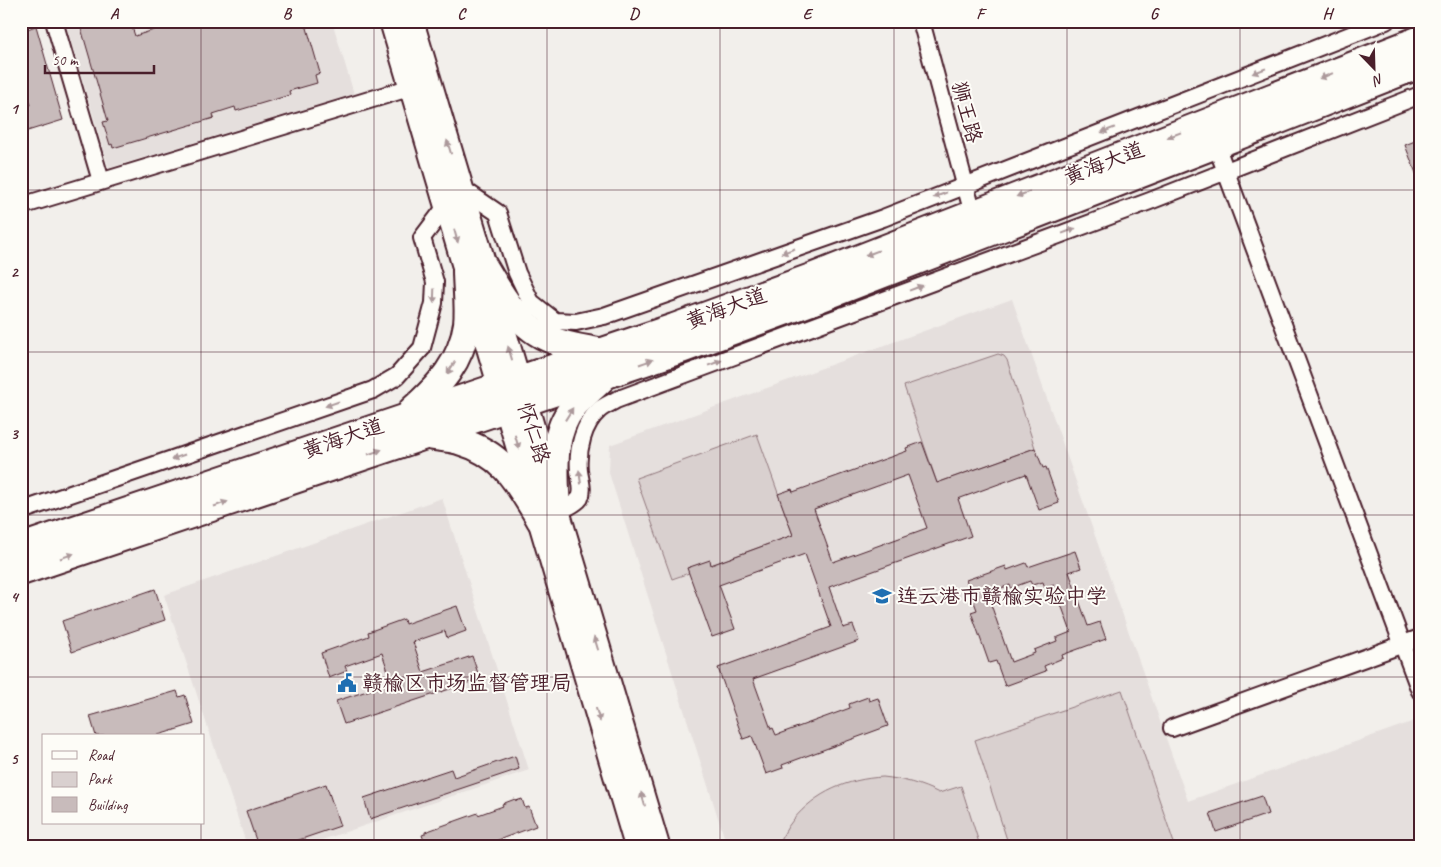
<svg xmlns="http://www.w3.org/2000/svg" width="1441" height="867" font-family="Caveat,'LXGW WenKai TC',sans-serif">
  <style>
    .built { fill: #e5dfdd }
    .green { fill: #d9d0cf; stroke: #92787d }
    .building { fill: #c8bbbb; stroke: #4a1f2b; fill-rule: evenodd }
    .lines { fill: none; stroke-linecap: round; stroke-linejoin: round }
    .minor-casing { stroke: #4a1f2b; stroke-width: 20 }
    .secondary-casing { stroke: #4a1f2b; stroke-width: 28 }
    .primary-casing { stroke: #4a1f2b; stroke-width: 30 }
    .minor { stroke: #fdfcf7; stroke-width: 16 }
    .secondary { stroke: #fdfcf7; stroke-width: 24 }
    .primary { stroke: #fdfcf7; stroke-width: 26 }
    .oneway { fill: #ac999b }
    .grid { fill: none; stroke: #4a1f2b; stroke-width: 1; stroke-opacity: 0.55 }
    .labels { text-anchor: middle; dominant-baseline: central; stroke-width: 4; stroke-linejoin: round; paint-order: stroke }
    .street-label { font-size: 21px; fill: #4a1f2b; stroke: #fdfcf7 }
    .poi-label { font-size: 21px; fill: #4a1f2b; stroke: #fdfcf7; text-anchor: start }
    .neatline { fill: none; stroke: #4a1f2b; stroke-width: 2 }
    .grid-label { font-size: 16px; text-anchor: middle; font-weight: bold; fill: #4a1f2b }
  </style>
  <rect width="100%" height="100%" fill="#f2efeb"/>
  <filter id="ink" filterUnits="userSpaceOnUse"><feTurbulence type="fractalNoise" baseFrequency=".02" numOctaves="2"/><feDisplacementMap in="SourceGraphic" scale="10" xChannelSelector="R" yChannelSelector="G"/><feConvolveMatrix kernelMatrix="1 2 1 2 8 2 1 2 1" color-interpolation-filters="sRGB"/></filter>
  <g filter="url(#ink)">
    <g class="built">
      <path d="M65,21H332L354,94L109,168Z"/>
      <path d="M1012,299L1188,801L1420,719V846H727L609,473L610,445Z"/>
      <path d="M442,498L529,770L304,846H247L164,595Z"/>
    </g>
    <g class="green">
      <path d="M998,354L1004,356L1007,360L1035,448L937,483L904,386Z"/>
      <path d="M757,434L793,535L711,565L710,561L688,568L689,573L672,579L636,478Z"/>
      <path d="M1122,690L1175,846H1009L975,740Z"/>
      <path d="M883,777C903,779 921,784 939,793L961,786L980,846H776C782,839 786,828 793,820C816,792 847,779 883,777Z"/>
    </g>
    <g class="building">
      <path d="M79,21H130L135,36L182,21H305L320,73L315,75L317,83L289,91L290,95L236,111L235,107L213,114L214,118L113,148L112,144L110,145L103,122L108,121Z"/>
      <path d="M36,26L63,120L21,133V108L31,105L21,73V31Z"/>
      <path d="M1420,139V181H1419L1405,145Z"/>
      <path d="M922,442L937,483L1035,448L1043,468L1046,467L1059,503L1039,510L1026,474L958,499L971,536L829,587L843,628L853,625L859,641L753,679L771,729L773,728L776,735L850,708L849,704L868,697L869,701L878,698L888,726L782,765L783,768L766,774L752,736L743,739L718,668L831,627L805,554L719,585L735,629L712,637L687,568L710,560L711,565L793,535L778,494L792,489L793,492L907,451L906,448ZM908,475L927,528L833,562L814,509Z"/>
      <path d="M1075,551L1081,568L1069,572L1088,626L1100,622L1106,639L1062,655L1063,658L1044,666L1046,671L1005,686L996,661L989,663L971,612L977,610L966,580L1006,566L1007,570L1026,563L1028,567ZM1030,581L1032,585L1043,582L1045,588L1054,585L1071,632L1056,638L1057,641L1034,650L1035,653L1011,662L987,593L1010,585L1011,588Z"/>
      <path d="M155,589L165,620L72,652L62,621Z"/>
      <path d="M457,606L466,631L447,638L445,631L413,642L423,672L472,656L480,679L344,724L336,701L392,683L382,653L345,666L347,671L329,678L321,653L369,636L368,632L404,619L405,624Z"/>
      <path d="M177,691L179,697L185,695L194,724L155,736H96L90,716Z"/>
      <path d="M515,756L519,769L370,819L364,798L451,769L454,777Z"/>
      <path d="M326,784L340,826L281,846H258L246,811Z"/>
      <path d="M1262,796L1268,814L1216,832L1210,813Z"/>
      <path d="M515,799L516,801L522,799L525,808L529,807L536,826L482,846H426L422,835L425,834V832L478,813V815L503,806L502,804Z"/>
    </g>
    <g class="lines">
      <g class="minor-casing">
        <g id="minor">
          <path d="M54,21L101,181"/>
          <path d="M921,21L973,214"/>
          <path d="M1216,145L1420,691"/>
          <path d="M460,187L498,213L517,273L531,302L555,321L576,322L604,316L883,218L1386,21"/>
          <path d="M21,206L412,87"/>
          <path d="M21,511L373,390L397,376L422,348L434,303L435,282L422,238L447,205"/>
          <path d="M557,512C564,509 576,504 580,498C584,490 580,479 579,471C577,450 583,424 599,410C603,406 611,403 616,400L1150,201L1420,95"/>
          <path d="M1172,728L1420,638"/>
        </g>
      </g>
      <g class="secondary-casing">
        <g id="secondary">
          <path d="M392,21L637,846"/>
          <path d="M411,21L657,846"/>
        </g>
      </g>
      <g class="primary-casing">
        <g id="primary">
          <path d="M484,266C501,295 519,328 552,340C566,346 582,348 598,351"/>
          <path d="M412,410C440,385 461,363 467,324C469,307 466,287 466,270"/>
          <path d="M429,436C439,438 450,438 459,441C504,454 518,483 540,520"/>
          <path d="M557,512C556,478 549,435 574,406C582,397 593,388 602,379"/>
          <path d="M21,547L674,327L811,277L1420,39"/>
          <path d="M21,572L681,350L819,299L1216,145L1420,65"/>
        </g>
      </g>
      <use href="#minor" class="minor"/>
      <use href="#secondary" class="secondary"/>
      <use href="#primary" class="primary"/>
    </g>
    <defs><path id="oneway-solid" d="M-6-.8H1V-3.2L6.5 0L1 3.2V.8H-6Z" transform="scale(1.25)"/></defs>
    <g class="oneway">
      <use href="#oneway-solid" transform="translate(1259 71) rotate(159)"/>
      <use href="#oneway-solid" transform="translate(1326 76) rotate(158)"/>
      <use href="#oneway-solid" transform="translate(1108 130) rotate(159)"/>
      <use href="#oneway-solid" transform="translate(1174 135) rotate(159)"/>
      <use href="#oneway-solid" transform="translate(449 147) rotate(-107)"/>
      <use href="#oneway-solid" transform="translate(1023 194) rotate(159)"/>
      <use href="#oneway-solid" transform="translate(940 195) rotate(159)"/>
      <use href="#oneway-solid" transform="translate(1069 231) rotate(-21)"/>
      <use href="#oneway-solid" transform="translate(456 236) rotate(74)"/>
      <use href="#oneway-solid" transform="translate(788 251) rotate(161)"/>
      <use href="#oneway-solid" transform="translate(872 253) rotate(159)"/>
      <use href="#oneway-solid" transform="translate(916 288) rotate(-21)"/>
      <use href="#oneway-solid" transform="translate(434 296) rotate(92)"/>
      <use href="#oneway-solid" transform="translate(510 353) rotate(-107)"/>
      <use href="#oneway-solid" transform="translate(646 362) rotate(-19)"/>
      <use href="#oneway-solid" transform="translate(715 363) rotate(-21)"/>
      <use href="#oneway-solid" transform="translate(451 368) rotate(122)"/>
      <use href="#oneway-solid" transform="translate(332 404) rotate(161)"/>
      <use href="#oneway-solid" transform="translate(569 414) rotate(-58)"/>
      <use href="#oneway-solid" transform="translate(517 442) rotate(73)"/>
      <use href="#oneway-solid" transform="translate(375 452) rotate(-19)"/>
      <use href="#oneway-solid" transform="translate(178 457) rotate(161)"/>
      <use href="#oneway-solid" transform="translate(580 477) rotate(-98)"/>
      <use href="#oneway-solid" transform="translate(221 504) rotate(-19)"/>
      <use href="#oneway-solid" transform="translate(67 556) rotate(-19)"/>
      <use href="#oneway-solid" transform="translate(596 643) rotate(-107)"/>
      <use href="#oneway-solid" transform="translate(598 715) rotate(73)"/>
      <use href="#oneway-solid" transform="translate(643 799) rotate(-106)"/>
    </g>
  </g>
  <path class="grid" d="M201,21V736M374,21V846M547,21V846M720,21V846M894,21V846M1067,21V846M1240,21V846M21,190H1420M21,352H1420M21,515H1420M21,677H1420M201,823V846"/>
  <defs>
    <g id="school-bare" transform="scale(1.5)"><path d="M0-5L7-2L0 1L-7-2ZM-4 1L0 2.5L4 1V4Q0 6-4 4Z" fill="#1f6fb2" stroke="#fdfcf7" stroke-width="2.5" paint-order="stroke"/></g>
    <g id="civic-bare" transform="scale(1.5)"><path d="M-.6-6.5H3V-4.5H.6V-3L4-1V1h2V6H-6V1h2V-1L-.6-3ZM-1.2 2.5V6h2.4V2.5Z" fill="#1f6fb2" stroke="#fdfcf7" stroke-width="2.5" paint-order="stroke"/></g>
  </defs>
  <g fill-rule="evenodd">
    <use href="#school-bare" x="882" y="596"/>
    <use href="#civic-bare" x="347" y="683"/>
  </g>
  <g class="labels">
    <g class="street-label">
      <text transform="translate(967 112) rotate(75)">狮王路</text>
      <text transform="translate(1104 163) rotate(-21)">黄海大道</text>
      <text transform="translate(726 308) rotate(-20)">黄海大道</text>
      <text transform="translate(534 433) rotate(73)">怀仁路</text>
      <text transform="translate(343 438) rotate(-19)">黄海大道</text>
    </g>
    <g class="poi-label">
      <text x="897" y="596">连云港市赣榆实验中学</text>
      <text x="362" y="683">赣榆区市场监督管理局</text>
    </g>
  </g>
  <rect width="1441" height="867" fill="none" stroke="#fdfcf7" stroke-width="55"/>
  <rect x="42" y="734" width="162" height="90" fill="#fdfcf7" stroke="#b5a4a5"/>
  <rect x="52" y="751" width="25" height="8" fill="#fdfcf7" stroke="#b5a4a5"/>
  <text x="88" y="760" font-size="15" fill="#4a1f2b">Road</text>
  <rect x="52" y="772" width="25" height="15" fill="#d9d0cf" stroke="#b5a4a5"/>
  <text x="88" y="784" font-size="15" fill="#4a1f2b">Park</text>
  <rect x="52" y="797" width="25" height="15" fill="#c8bbbb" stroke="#b5a4a5"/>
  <text x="88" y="810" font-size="15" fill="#4a1f2b">Building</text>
  <g transform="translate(1374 68) rotate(157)" stroke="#fdfcf7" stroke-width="4" paint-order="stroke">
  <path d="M0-4L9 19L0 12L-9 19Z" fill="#4a1f2b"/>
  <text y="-8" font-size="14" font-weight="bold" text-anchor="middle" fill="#4a1f2b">N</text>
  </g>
  <path d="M45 65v8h109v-8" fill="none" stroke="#4a1f2b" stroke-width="2.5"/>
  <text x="52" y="65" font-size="15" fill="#4a1f2b" stroke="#fdfcf7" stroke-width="4" paint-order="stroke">50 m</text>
  <rect x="28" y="28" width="1386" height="812" class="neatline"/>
  <g class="grid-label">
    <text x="114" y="19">A</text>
    <text x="287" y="19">B</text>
    <text x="461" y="19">C</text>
    <text x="634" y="19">D</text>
    <text x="807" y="19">E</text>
    <text x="980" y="19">F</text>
    <text x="1154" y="19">G</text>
    <text x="1327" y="19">H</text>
    <text x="14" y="114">1</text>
    <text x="14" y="277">2</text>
    <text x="14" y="439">3</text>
    <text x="14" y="602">4</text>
    <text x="14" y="764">5</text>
  </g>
</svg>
